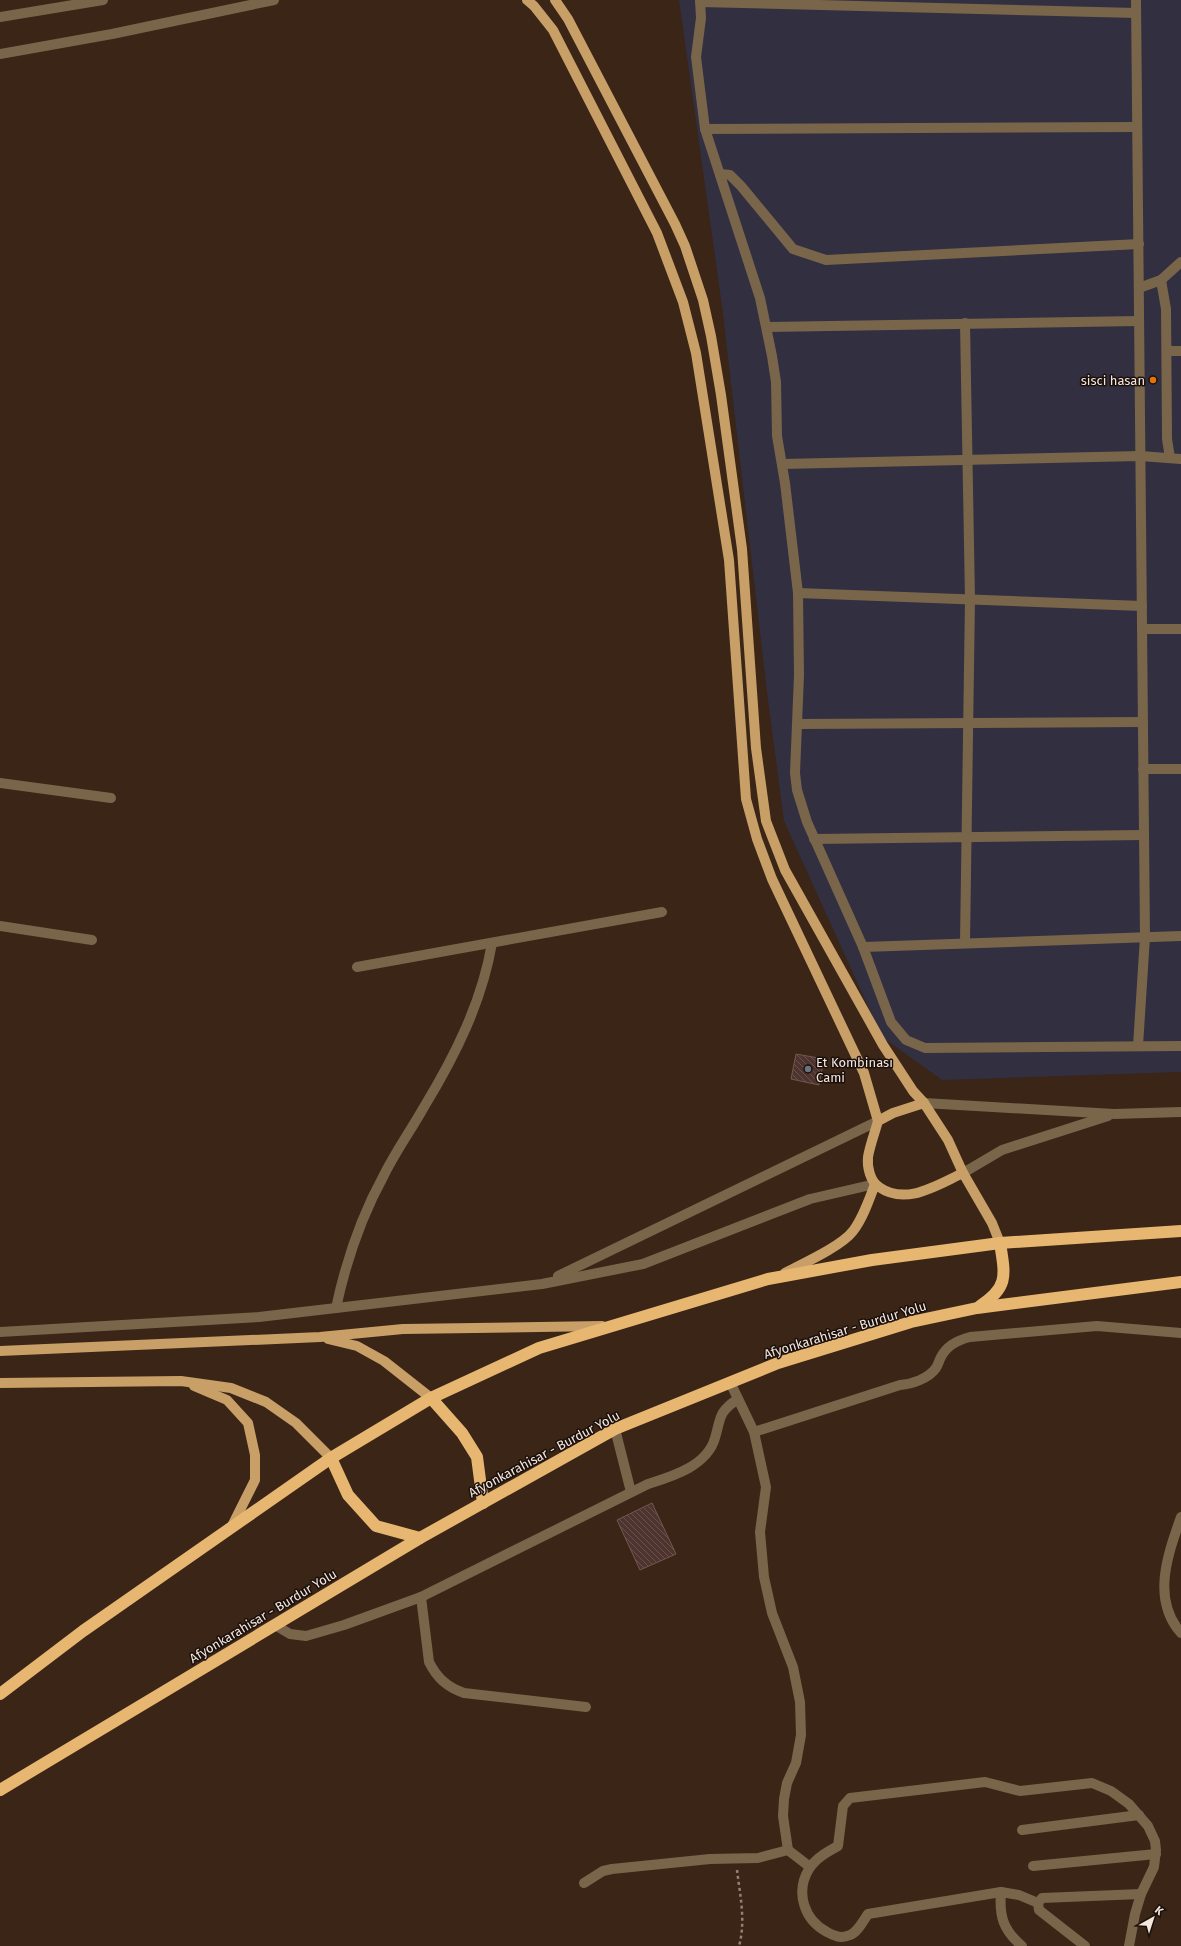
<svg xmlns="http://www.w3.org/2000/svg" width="1181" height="1946" font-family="'Fira Sans',sans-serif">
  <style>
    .industrial { fill: #322f40 }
    .building { fill: url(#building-back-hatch); stroke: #735750 }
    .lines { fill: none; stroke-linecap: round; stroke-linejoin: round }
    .path { stroke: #948276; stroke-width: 2.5; stroke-dasharray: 3 3; stroke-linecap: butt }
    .minor { stroke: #79654a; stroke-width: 10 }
    .major { stroke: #c89f66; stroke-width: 10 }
    .highway { stroke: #e7b670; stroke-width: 12 }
    .food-dot { fill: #e8710a; stroke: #1a100b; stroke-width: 1.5 }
    .worship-dot { fill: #6b7280; stroke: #1a100b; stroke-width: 1.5 }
    .labels { text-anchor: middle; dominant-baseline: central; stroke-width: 3; stroke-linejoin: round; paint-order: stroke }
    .poi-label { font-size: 13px; fill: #f5e6de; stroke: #1a100b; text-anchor: end }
    .street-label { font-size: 13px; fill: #f5e6de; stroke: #1a100b }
  </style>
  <defs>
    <pattern id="building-back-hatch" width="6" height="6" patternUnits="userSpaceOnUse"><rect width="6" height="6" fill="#4e342e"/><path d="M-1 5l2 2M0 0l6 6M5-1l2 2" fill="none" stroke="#68514c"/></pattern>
  </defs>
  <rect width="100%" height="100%" fill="#3a2517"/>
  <path class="industrial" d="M679,0H1181V1072L942,1080L882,1037L784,821L767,692L722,306Z"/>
  <g class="building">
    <path d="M796,1054L824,1059L819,1085L791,1079Z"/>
    <path d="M652,1503L676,1554L640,1570L617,1520Z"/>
  </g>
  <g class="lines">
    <path class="path" d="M737,1870C740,1895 746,1921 739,1946"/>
    <g class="minor">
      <path d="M700,0L701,18L696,57L705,129L760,298L772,356L776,382L777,436L785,483L798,593L799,675L795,773L797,790L807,822L863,947L891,1022L906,1040L925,1048L1181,1046"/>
      <path d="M1136,0L1145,937L1138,1046"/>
      <path d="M700,2L1136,13"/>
      <path d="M0,17L103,0"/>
      <path d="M0,54L112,34L274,0"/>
      <path d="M705,129L1137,127"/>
      <path d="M720,174L730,175L741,186L793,249L826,260L1139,244"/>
      <path d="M1161,280L1166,309L1167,439L1170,458"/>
      <path d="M1139,288L1161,280L1181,262"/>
      <path d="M965,323L970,599L965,943"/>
      <path d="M767,327L1139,321"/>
      <path d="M1167,351H1181"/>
      <path d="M782,464L1140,456L1181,459"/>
      <path d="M798,593L1142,606"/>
      <path d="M1142,629H1181"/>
      <path d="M798,724L1143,722"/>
      <path d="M1143,769H1181"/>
      <path d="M0,783L111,798"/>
      <path d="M814,839L1144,835"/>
      <path d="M0,926L92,940"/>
      <path d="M863,947L1181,936"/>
      <path d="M357,967L662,912"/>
      <path d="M924,1103L1114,1114L1181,1112"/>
      <path d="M963,1173L1002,1150L1108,1116"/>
      <path d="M558,1276L878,1121"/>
      <path d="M336,1308C346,1261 361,1217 384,1175C396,1151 411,1130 424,1107C455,1056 482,1002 492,943"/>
      <path d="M0,1332L259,1317L542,1284L643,1264L810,1199L875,1184"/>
      <path d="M730,1382L754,1432L766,1487L760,1532L764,1577L772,1613L793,1667L800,1702L801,1735L796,1763L787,1783L784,1799L783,1816L788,1850L810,1867"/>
      <path d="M615,1429L631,1492"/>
      <path d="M754,1432L900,1385C912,1384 928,1379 936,1368C938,1365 939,1361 941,1357C947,1345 958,1340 970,1337L1097,1326L1181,1333"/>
      <path d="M1181,1517C1168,1554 1151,1599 1181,1633"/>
      <path d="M421,1597L429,1662C437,1678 447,1687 464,1693L586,1707"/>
      <path d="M275,1625L290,1634L306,1636L344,1625L421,1597L648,1484C673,1476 707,1466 715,1438C721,1418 718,1412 738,1399"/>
      <path d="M1022,1830L1139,1815"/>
      <path d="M1033,1866L1156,1854"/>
      <path d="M584,1883L603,1871L612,1869L710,1859L758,1858L788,1850"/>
      <path d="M1001,1892C999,1916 1003,1930 1022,1946"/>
      <path d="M1038,1903L1019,1895L1001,1892L868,1914C863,1921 858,1932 850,1935C841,1939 834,1936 827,1932C804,1920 795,1892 809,1869C816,1858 827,1852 838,1846L843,1806L850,1798L985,1782L1020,1791L1092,1783L1111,1791L1129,1804L1148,1826L1155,1841L1156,1850L1154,1867L1141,1894L1135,1914L1129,1946"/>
      <path d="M1085,1946L1039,1910L1038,1903L1042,1898L1141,1894"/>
    </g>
    <g class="major">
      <path d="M527,0L534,6L553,30L657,233L683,302L696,353L729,560L746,799L757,839L772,879L864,1073L878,1121"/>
      <path d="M555,0L568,19L675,224L685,246L703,300L711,336L721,395L742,549L756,748L766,821L785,870L883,1045L913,1091L924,1103"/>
      <path d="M924,1103L948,1140L963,1173C937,1185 906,1206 879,1187C870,1181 867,1167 868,1157C870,1145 875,1132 878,1121L893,1113Z"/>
      <path d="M963,1173L992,1223L1000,1243"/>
      <path d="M785,1273C802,1264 842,1246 853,1231C863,1218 869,1200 875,1184"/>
      <path d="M328,1339L357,1346L384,1361L431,1398"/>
      <path d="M0,1351L320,1337L403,1329L602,1326"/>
      <path d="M0,1383L181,1381L231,1388L266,1402L296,1423L331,1458"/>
      <path d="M194,1386L227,1400L248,1423L255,1455V1480L232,1526"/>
    </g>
    <g class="highway">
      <path d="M980,1306C1009,1287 1005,1275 1000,1243"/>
      <path d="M431,1398L462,1433L477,1457L483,1503"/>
      <path d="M331,1458L348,1495L376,1526L420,1538"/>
      <path d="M0,1694L83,1631L331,1458L431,1398L539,1348L768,1279L872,1260L1000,1243L1181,1231"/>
      <path d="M0,1790L420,1538L615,1429L778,1363L911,1322L977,1308L1181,1282"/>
    </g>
  </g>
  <circle class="food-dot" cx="1153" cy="380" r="4"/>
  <circle class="worship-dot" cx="808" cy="1069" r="4"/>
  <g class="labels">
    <g class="poi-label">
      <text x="1145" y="380">sisci hasan</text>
      <text x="816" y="1062" text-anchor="start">Et Kombinası<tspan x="816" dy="15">Cami</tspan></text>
    </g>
    <g class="street-label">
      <text transform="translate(845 1330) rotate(-17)">Afyonkarahisar - Burdur Yolu</text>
      <text transform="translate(544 1454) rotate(-28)">Afyonkarahisar - Burdur Yolu</text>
      <text transform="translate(263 1616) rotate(-31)">Afyonkarahisar - Burdur Yolu</text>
    </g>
  </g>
  <g transform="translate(1153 1918) rotate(39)" stroke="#1a100b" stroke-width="3" paint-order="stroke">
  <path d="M0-3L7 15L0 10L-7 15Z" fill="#f5e6de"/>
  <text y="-6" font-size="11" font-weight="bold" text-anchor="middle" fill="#f5e6de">K</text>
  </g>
</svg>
